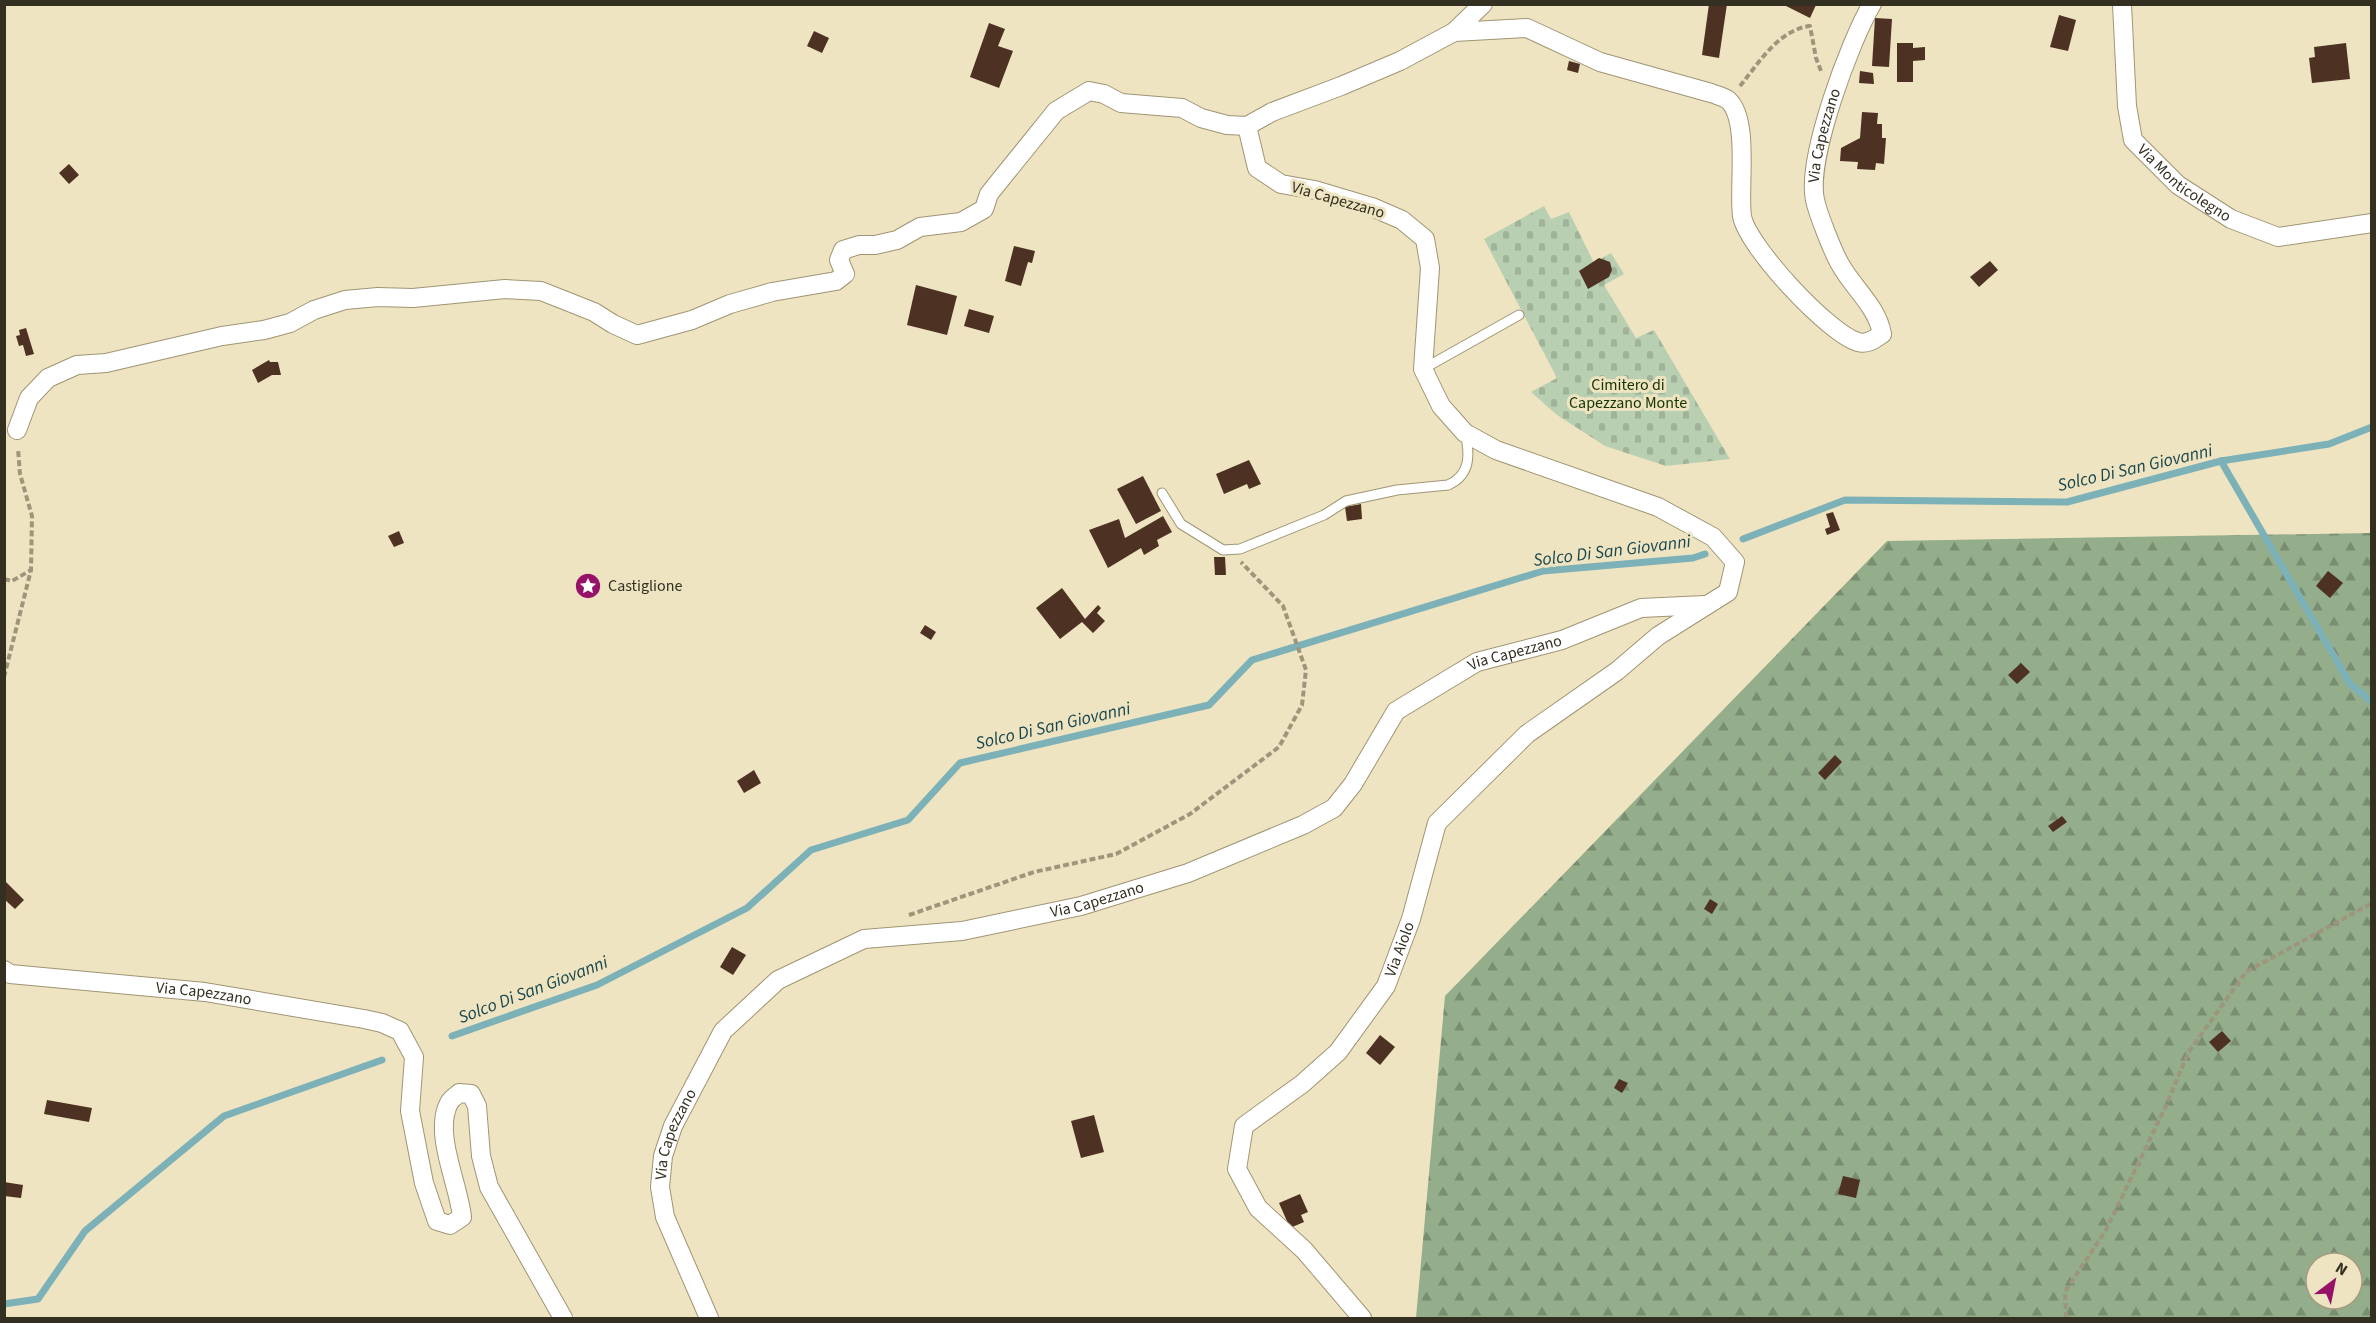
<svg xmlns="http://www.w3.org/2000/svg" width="2376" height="1323" font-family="'Source Sans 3',sans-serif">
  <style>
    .forest { fill: url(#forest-firs); fill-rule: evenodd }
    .cemetery { fill: url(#cemetery-stones) }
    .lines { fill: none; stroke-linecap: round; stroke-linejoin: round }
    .stream { stroke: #7db1b8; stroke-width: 7 }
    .building { fill: #4d3122 }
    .service-casing { stroke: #9f9574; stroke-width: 11 }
    .minor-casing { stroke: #9f9574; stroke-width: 20 }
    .path { stroke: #9d967c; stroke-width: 4; stroke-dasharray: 6 3; stroke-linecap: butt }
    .service { stroke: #fff; stroke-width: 9 }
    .minor { stroke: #fff; stroke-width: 18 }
    .labels { text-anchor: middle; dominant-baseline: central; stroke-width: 6; stroke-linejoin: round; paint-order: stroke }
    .street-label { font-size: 16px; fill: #332f21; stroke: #efe4c1 }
    .park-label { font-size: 16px; fill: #143401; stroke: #efe4c1 }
    .poi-label { font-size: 16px; fill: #332f21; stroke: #efe4c1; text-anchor: start }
    .water-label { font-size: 18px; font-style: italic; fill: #18474d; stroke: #efe4c1 }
  </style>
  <defs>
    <pattern id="forest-firs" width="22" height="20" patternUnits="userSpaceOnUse" patternTransform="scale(1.5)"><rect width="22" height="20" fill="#94ad8b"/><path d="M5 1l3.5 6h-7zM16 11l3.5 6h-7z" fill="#798d71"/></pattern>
    <pattern id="cemetery-stones" width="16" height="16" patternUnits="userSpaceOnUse" patternTransform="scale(1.5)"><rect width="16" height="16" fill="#b9cfb1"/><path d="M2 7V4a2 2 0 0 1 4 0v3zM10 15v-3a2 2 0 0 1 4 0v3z" fill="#a0b298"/></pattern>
  </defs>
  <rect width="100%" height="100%" fill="#efe4c1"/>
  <path class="forest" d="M2371,533V1318H1416L1445,996L1887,541ZM2316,1263H2352V1299H2316Z"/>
  <path class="cemetery" d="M1544,206L1551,219L1569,212L1594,263L1611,253L1624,274L1604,285L1636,338L1654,330L1730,459L1666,466L1605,446L1557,415L1531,392L1557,378L1484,239Z"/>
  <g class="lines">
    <g class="stream">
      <path d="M2221,461L2350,684L2372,702"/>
      <path d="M1743,539L1845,500L2067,502L2221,461L2329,444L2372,427"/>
      <path d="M452,1036L597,985L747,908L811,850L908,820L960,763L1209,705L1252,660L1543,571L1693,558L1705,554"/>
      <path d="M4,1304L38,1299L85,1231L224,1116L382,1060"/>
    </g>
  </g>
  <g class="building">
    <path d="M1709,4H1727L1719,58L1702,55Z"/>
    <path d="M1782,4H1814L1816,5L1810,18Z"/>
    <path d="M2059,15L2076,20L2068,51L2050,47Z"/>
    <path d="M1875,18L1892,19L1889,67L1872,66Z"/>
    <path d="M989,23L1005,29L998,46L1013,51L999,88L970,77Z"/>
    <path d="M814,31L829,38L822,53L807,46Z"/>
    <path d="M1897,43H1913V48L1925,47V60L1913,61V82H1897Z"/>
    <path d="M2346,43L2350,79L2312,83L2309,58L2315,57L2314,47Z"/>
    <path d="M1569,61L1580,64L1578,73L1567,70Z"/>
    <path d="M1860,71L1873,73L1874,84L1859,83Z"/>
    <path d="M1862,112L1878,113L1877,124H1882V138H1886L1884,164L1876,163L1875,170L1857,169L1858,162L1840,161L1841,148L1860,138Z"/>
    <path d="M69,164L79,175L69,184L59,173Z"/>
    <path d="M1014,246L1035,251L1032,263L1028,262L1021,286L1005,281Z"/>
    <path d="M1599,258L1610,262L1612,270L1609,277L1588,289L1579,271Z"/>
    <path d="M1990,261L1998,270L1979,287L1970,277Z"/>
    <path d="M916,285L957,296L947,335L907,325Z"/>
    <path d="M969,309L994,316L989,333L964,326Z"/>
    <path d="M26,328L34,354L26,356L23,345L19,346L16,336L20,335L19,330Z"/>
    <path d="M269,360L270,362H278L281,375H272L258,383L252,370Z"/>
    <path d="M1249,460L1261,484L1249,489L1247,484L1224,494L1216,474Z"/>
    <path d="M1143,476L1161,511L1136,524L1117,489Z"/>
    <path d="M1361,504L1362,519L1347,521L1345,507Z"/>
    <path d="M1833,512L1840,530L1827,535L1825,529L1830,527L1826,514Z"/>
    <path d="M1163,516L1172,532L1157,540L1159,546L1144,555L1141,548L1108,568L1089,530L1119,519L1125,538Z"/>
    <path d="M399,531L404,543L394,547L388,536Z"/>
    <path d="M1214,557H1225L1226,575H1215Z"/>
    <path d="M2328,571L2343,583L2330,598L2316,586Z"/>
    <path d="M1062,588L1085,619L1098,605L1101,608L1097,613L1105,621L1093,633L1082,622L1060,639L1036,608Z"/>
    <path d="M925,625L936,632L931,640L920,633Z"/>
    <path d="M2021,663L2030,672L2017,684L2008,675Z"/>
    <path d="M1835,755L1842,762L1825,780L1818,773Z"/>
    <path d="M754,770L761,783L744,793L737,781Z"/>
    <path d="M2062,816L2067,822L2053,832L2048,826Z"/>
    <path d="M6,882L24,900L15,909L4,899Z"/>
    <path d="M1710,899L1718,904L1712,914L1704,909Z"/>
    <path d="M732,947L746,955L733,975L720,967Z"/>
    <path d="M2222,1031L2231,1041L2218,1052L2209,1042Z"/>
    <path d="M1380,1035L1395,1047L1380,1065L1366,1053Z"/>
    <path d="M1619,1079L1628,1083L1622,1093L1614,1088Z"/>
    <path d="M47,1100L92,1108L89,1122L44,1114Z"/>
    <path d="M1094,1115L1104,1152L1081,1158L1071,1121Z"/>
    <path d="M1843,1176L1860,1180L1856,1198L1838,1194Z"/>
    <path d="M4,1182L23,1185L21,1198L4,1196Z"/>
    <path d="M1300,1194L1308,1212L1301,1215L1304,1222L1290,1228L1279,1203Z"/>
  </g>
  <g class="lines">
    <g class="service-casing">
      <g id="service">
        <path d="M1423,369L1519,315"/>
        <path d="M1162,493L1181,524L1223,550L1240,549L1324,515L1346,501L1397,490L1448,485C1471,475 1470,454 1465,433"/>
      </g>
    </g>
    <g class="minor-casing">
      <g id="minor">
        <path id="s1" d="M2122,4L2127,106L2133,140L2178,185L2231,219L2278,237L2372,223"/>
        <path id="s2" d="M1454,32L1527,28L1600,62L1711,93C1716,95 1724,97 1728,100C1750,119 1738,189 1742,216C1747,246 1829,334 1858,342C1867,345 1875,339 1882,334C1877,306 1853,288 1840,264C1833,252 1818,214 1815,200C1806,159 1850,41 1872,4"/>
        <path d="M17,430L29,398L48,378L77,365L106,363L222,336L264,330L290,323L314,310L345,300L378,297L413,298L505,289L541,291L594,312L613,324L637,335L692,320L730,304L772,292L836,281L845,274L839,260L843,250L859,245H875L897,240L920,227L961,222L984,209L989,194L1001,179L1056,111L1089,91L1104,94L1121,103L1182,108L1201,118L1227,125L1247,126"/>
        <path id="s3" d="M4,970L10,974L205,992L364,1019L382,1023L400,1031L414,1057L410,1111L424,1183L437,1221L450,1225L462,1217C459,1185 433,1133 449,1103C451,1099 456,1096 459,1093L471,1094L477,1106L481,1156L489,1187L563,1318"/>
        <path id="s4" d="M709,1318L665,1217L660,1187L663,1156L673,1126L723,1031L778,980L864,939L962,931L1081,906L1188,873L1303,825L1334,808L1353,784L1396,711L1477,662L1562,640L1641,608L1705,605"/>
        <path id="s5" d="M1362,1318L1304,1250L1258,1208L1237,1169L1244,1126L1302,1084L1338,1052L1386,986L1411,919L1437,823L1527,734L1617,671L1658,636L1728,592L1735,562L1713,537L1658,507L1496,450L1465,433L1441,406L1423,369L1430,268L1425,239L1402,220L1372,207L1315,190L1281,184L1257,168L1247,126L1272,112L1341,86L1400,61L1454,32L1483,4"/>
      </g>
    </g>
    <g class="path">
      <path d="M1740,86C1759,63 1778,30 1810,26L1816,58L1821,71"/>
      <path d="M4,579L12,581L31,570"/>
      <path d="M4,677L31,570L32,516L20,474L18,449"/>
      <path d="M909,915L1034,872L1116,854L1190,814L1279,747L1302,705L1306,670L1283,606L1241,562"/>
      <path d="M2066,1318L2065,1292L2106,1230L2165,1108L2188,1053L2246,972L2372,903"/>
    </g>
    <use href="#service" class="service"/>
    <use href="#minor" class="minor"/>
  </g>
  <defs>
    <g id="sight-disc" transform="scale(1.35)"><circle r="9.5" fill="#961269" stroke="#efe4c1"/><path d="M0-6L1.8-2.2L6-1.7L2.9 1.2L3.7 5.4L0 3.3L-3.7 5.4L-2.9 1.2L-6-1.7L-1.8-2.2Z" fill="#fff"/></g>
  </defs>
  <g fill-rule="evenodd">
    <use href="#sight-disc" x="588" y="586"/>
  </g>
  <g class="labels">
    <g class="street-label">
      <text stroke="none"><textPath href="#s2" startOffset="824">Via Capezzano</textPath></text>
      <text stroke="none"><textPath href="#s1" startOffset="204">Via Monticolegno</textPath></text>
      <text transform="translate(1338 200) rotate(16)">Via Capezzano</text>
      <text stroke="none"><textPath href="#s4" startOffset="1222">Via Capezzano</textPath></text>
      <text stroke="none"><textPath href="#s4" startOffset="718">Via Capezzano</textPath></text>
      <text stroke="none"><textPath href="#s5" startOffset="480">Via Aiolo</textPath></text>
      <text stroke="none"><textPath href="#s3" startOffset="202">Via Capezzano</textPath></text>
      <text stroke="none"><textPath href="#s4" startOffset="196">Via Capezzano</textPath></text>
    </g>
    <g class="park-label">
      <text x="1628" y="385">Cimitero di<tspan x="1628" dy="18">Capezzano Monte</tspan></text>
    </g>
    <g class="poi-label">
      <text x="608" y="586">Castiglione</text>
    </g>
    <g class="water-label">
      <text transform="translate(2135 468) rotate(-13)">Solco Di San Giovanni</text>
      <text transform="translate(1612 551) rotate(-7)">Solco Di San Giovanni</text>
      <text transform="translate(1053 726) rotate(-13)">Solco Di San Giovanni</text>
      <text transform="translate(533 990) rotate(-21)">Solco Di San Giovanni</text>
    </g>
  </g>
  <rect width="2376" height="1323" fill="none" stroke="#332f21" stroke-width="12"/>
  <g transform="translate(2334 1281) rotate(32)"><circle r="28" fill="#efe4c1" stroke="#a49c81" stroke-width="1.5"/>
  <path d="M0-4.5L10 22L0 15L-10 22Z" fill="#961269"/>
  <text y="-9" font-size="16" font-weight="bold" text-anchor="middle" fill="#332f21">N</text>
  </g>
</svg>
